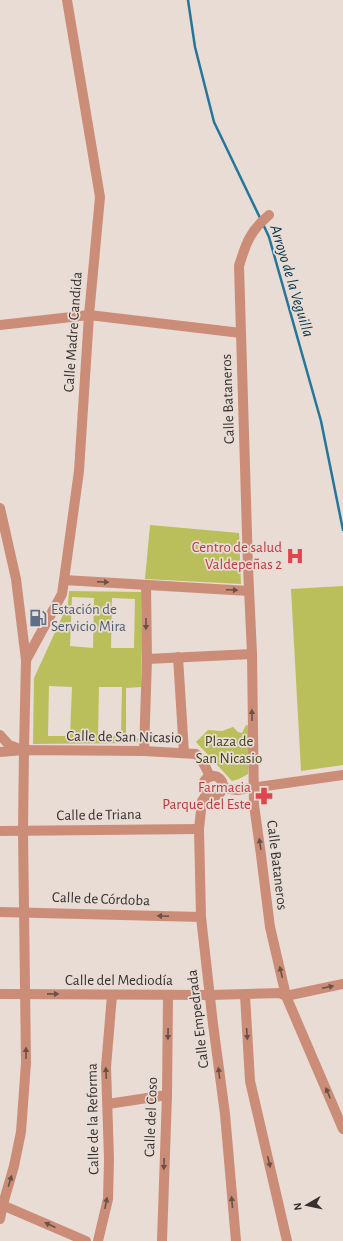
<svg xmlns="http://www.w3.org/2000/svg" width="343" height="1241" font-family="'Alegreya Sans',sans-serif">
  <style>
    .green { fill: #bbbf5b; fill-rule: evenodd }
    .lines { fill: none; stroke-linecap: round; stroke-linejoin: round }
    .stream { stroke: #24779a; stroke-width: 2.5 }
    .minor { stroke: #cb8d77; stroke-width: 10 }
    .oneway { fill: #6a5148 }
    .labels { text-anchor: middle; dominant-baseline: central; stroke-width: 3.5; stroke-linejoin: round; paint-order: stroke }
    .street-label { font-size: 15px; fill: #36312f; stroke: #e8dcd5 }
    .health-label { font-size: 15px; fill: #be3a42; stroke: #e8dcd5; text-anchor: end }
    .service-label { font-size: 15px; fill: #4e5e75; stroke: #e8dcd5; text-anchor: start }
    .park-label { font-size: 15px; fill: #42441a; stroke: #e8dcd5 }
    .water-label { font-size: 16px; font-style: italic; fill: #023349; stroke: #e8dcd5 }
  </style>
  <rect width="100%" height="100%" fill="#e8dcd5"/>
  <g class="green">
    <path d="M150,525L239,533L241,584L145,579Z"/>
    <path d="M343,586V765L301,771L291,589Z"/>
    <path d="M69,591L141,592L142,641L141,687L126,688V734L139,739L137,743L33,744L34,678L68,604ZM72,597L94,598L93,648L70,646ZM112,598L135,599L134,648H111ZM49,686L72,687L70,736H48ZM99,687H122L121,736H98Z"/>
    <path d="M246,725L250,726L248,774L239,779L232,781L196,742L208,730L222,731L233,727L238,732L242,733Z"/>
  </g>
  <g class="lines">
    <g class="stream">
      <path d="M188,0L195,47L214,122L261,220"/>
      <path d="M263,224L269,237L321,421L343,530"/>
    </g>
    <g class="minor">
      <path d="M269,215C250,231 246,243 239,266L248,567L252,654L254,805L261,855L270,927L286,996L343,1129"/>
      <path d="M0,325L89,315L241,333"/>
      <path d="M0,508L16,579L26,660L24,750L23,831L26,1063L21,1132L14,1166L3,1204L0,1219"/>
      <path d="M64,580L249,591"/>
      <path d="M178,657L184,753"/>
      <path d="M147,659L252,654"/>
      <path d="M26,660L62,594L64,580L79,471L89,315L100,197L67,0"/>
      <path d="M0,735L9,745L20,749"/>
      <path d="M144,751L147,659L146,585"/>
      <path d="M0,752L24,750L144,751L196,754C203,760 206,768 210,777"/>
      <circle cx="213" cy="786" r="10"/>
      <path d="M223,788L237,790L343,775"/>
      <path d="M207,794L202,801L199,829L201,917L213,1024L225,1114L236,1241"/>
      <path d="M0,831L199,829"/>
      <path d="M0,912L201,917"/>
      <path d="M0,994L210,995L279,993L286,996L343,984"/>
      <path d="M245,995L250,1081L287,1241"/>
      <path d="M108,1104L167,1095"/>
      <path d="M0,1204L86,1241"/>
      <path d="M98,1241L108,1199L109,1159L106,1067L112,995"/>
      <path d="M162,1241L167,1095L168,995"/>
    </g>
  </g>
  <defs><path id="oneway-solid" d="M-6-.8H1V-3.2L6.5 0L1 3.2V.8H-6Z"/></defs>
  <g class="oneway">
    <use href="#oneway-solid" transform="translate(103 582) rotate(3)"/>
    <use href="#oneway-solid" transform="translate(232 590) rotate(3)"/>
    <use href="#oneway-solid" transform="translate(146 624) rotate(90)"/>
    <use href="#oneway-solid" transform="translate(252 715) rotate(-91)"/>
    <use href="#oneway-solid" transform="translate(260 844) rotate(-98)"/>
    <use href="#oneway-solid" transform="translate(163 916) rotate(-178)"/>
    <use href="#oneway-solid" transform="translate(281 972) rotate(-103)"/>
    <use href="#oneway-solid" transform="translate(328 987) rotate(-12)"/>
    <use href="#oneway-solid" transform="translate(53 994) rotate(1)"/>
    <use href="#oneway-solid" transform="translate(168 1034) rotate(91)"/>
    <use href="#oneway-solid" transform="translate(247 1034) rotate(86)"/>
    <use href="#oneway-solid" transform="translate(26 1053) rotate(-90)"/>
    <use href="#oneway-solid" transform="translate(106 1073) rotate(-93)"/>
    <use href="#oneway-solid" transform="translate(219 1073) rotate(-97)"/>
    <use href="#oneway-solid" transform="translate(328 1093) rotate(-113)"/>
    <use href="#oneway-solid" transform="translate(269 1162) rotate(77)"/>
    <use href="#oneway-solid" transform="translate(164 1164) rotate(92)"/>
    <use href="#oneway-solid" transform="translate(10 1181) rotate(-73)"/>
    <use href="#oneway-solid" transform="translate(232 1202) rotate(-95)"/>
    <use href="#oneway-solid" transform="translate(106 1203) rotate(-79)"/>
    <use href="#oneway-solid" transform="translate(50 1225) rotate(-156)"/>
  </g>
  <defs>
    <g id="hospital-bare" transform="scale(1.38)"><path d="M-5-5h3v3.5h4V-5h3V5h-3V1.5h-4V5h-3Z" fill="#e0444e" stroke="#e8dcd5" stroke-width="2.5" paint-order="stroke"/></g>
    <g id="fuel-bare" transform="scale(1.38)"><path d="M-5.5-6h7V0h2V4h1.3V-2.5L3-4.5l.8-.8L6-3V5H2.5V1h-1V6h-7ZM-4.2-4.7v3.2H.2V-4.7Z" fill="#5c6f8a" stroke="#e8dcd5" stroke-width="2.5" paint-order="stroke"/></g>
    <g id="pharmacy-bare" transform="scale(1.38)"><path d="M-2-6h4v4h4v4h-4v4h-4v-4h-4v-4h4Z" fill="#e0444e" stroke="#e8dcd5" stroke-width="2.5" paint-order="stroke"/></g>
  </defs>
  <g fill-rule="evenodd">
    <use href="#hospital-bare" x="295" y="556"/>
    <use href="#fuel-bare" x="38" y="618"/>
    <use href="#pharmacy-bare" x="264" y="796"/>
  </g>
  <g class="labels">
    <g class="street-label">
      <text transform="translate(73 332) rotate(-86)">Calle Madre Candida</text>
      <text transform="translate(228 399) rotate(-92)">Calle Bataneros</text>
      <text transform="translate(124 737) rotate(1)">Calle de San Nicasio</text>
      <text transform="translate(99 815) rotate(-1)">Calle de Triana</text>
      <text transform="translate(277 865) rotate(83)">Calle Bataneros</text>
      <text transform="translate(101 899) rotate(2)">Calle de Córdoba</text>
      <text x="119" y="980">Calle del Mediodía</text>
      <text transform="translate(198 1019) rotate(-97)">Calle Empedrada</text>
      <text transform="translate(151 1117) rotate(-88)">Calle del Coso</text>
      <text transform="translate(93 1119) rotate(-91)">Calle de la Reforma</text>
    </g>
    <g class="health-label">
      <text x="282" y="547">Centro de salud<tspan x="282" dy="17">Valdepeñas 2</tspan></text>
      <text x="251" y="787">Farmacia<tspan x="251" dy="17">Parque del Este</tspan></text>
    </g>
    <g class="service-label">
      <text x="51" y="609">Estación de<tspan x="51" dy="17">Servicio Mira</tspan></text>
    </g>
    <g class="park-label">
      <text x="229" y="741">Plaza de<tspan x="229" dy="17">San Nicasio</tspan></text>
    </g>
    <g class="water-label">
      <text transform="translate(292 281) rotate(73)">Arroyo de la Veguilla</text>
    </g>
  </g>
  <g transform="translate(307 1205) rotate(261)" stroke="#e8dcd5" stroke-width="3" paint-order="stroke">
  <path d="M0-3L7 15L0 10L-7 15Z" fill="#36312f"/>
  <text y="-6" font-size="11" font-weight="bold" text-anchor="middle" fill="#36312f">N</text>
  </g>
</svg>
